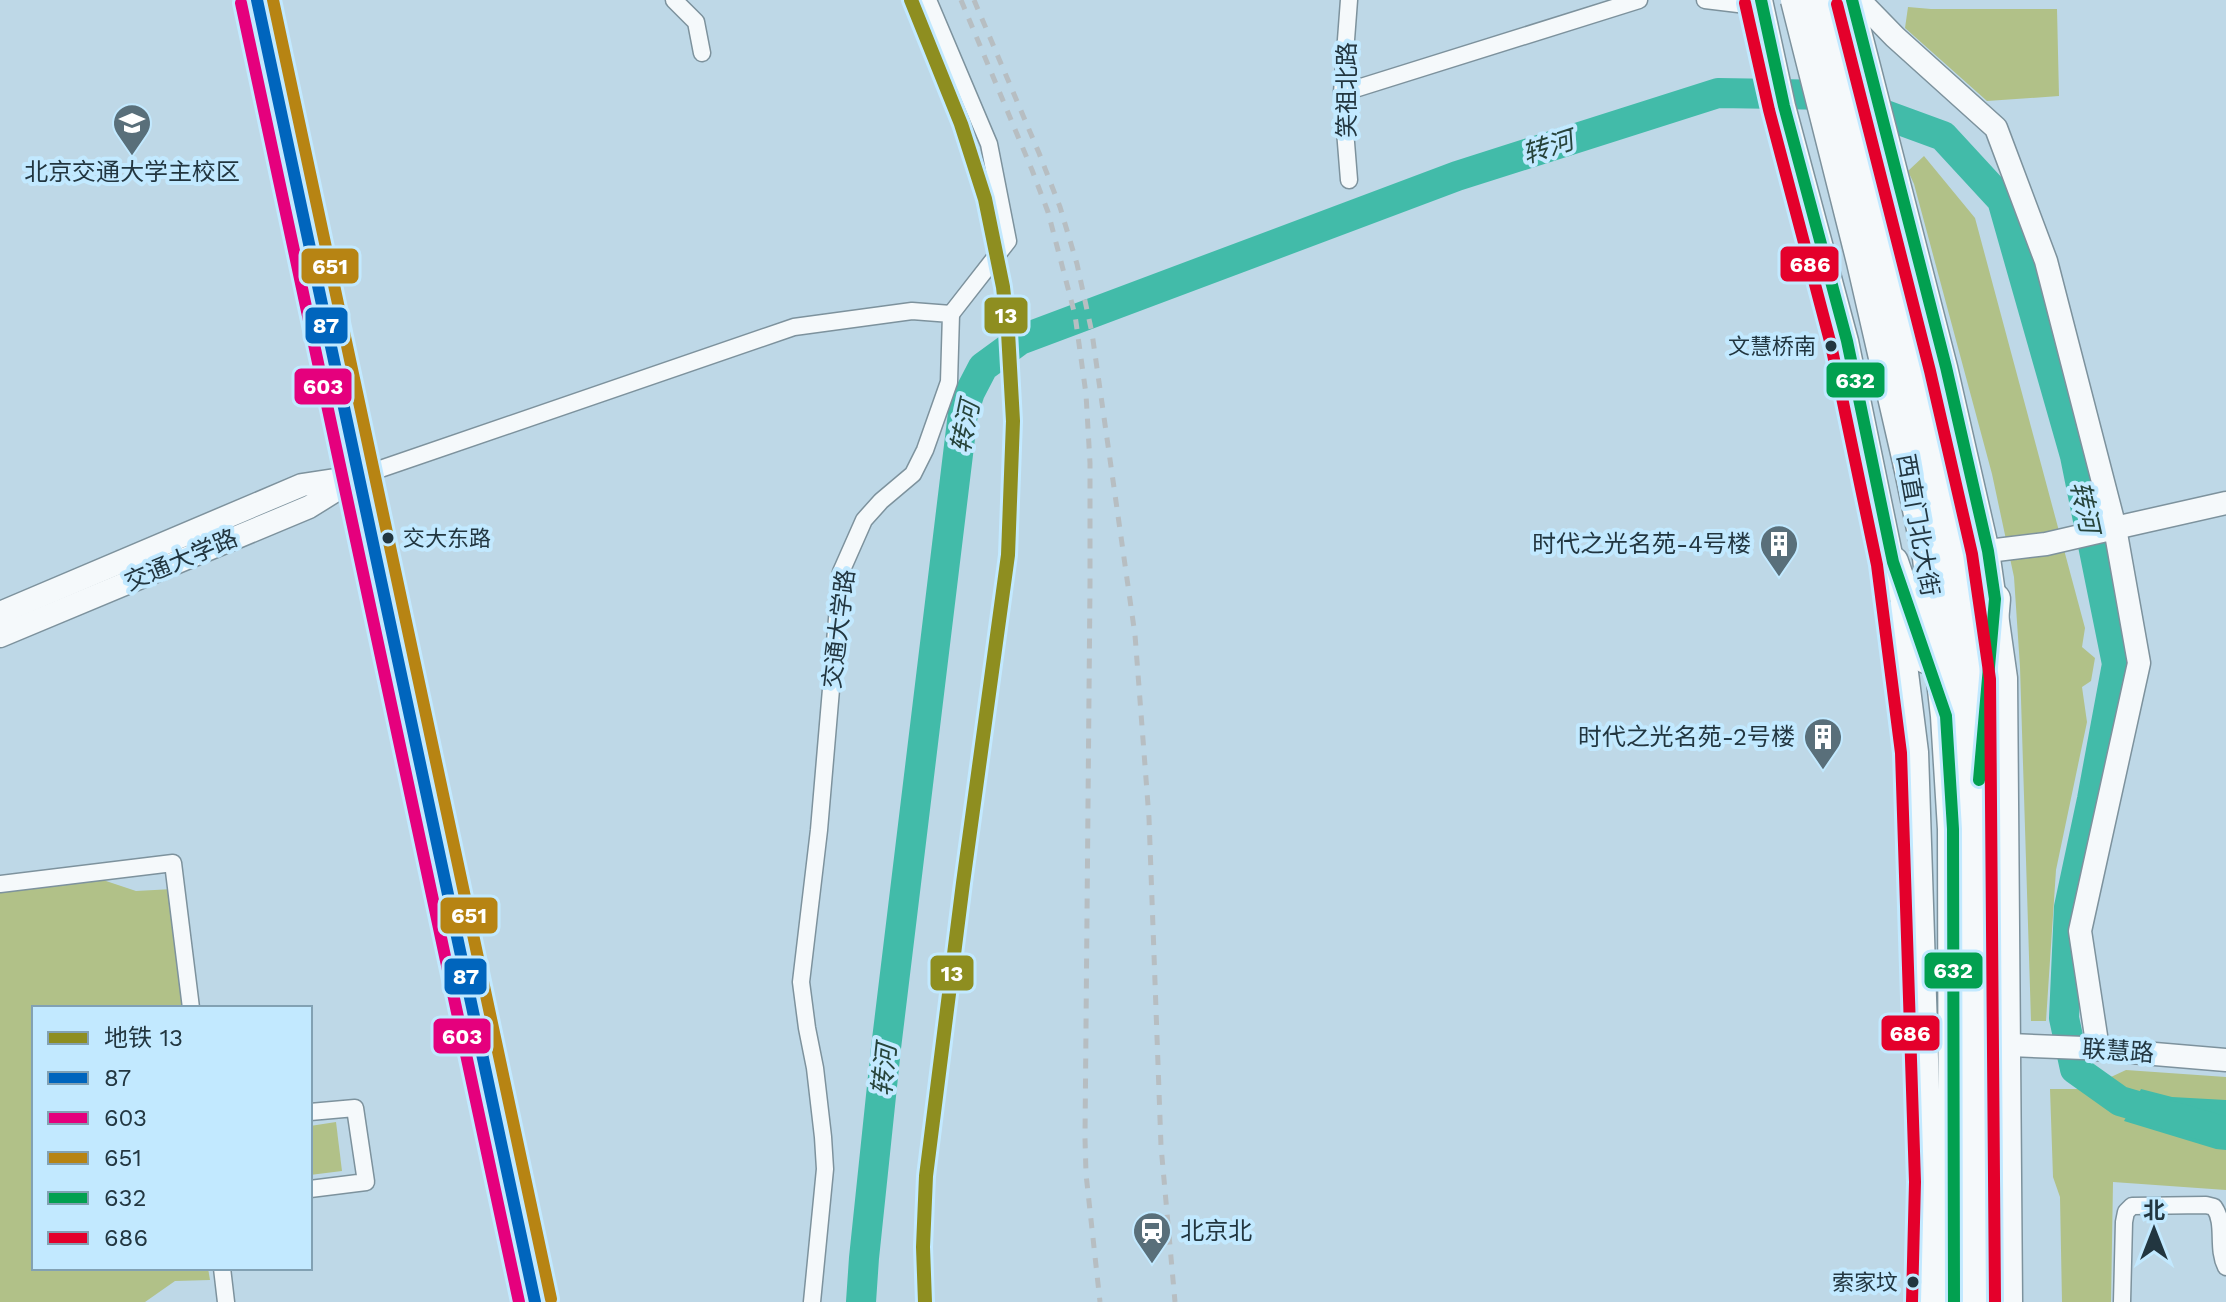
<svg xmlns="http://www.w3.org/2000/svg" width="2226" height="1302" font-family="'Work Sans','Noto Sans SC',sans-serif">
  <style>
    .green { fill: #b1c188 }
    .water { fill: #42bba9 }
    .lines { fill: none; stroke-linecap: round; stroke-linejoin: round }
    .river { stroke: #42bba9; stroke-width: 30 }
    .street-casing { stroke: #7d929d; stroke-width: 19 }
    .secondary-casing { stroke: #7d929d; stroke-width: 25 }
    .highway-casing { stroke: #7d929d; stroke-width: 33 }
    .street { stroke: #f5f9fb; stroke-width: 16 }
    .secondary { stroke: #f5f9fb; stroke-width: 22 }
    .highway { stroke: #f5f9fb; stroke-width: 30 }
    .rail { stroke: #b7bec2; stroke-width: 5; stroke-dasharray: 10 10; stroke-linecap: butt }
    .highway-bridge-casing { stroke: #7d929d; stroke-width: 33; stroke-linecap: butt }
    .highway-bridge { stroke: #f5f9fb; stroke-width: 30 }
    .bus-1-casing { stroke: #c2e9ff; stroke-width: 18 }
    .bus-2-casing { stroke: #c2e9ff; stroke-width: 18 }
    .bus-3-casing { stroke: #c2e9ff; stroke-width: 18 }
    .bus-4-casing { stroke: #c2e9ff; stroke-width: 18 }
    .bus-5-casing { stroke: #c2e9ff; stroke-width: 18 }
    .bus-1 { stroke: #0065bd; stroke-width: 12 }
    .bus-2 { stroke: #e5007d; stroke-width: 12 }
    .bus-3 { stroke: #b78413; stroke-width: 12 }
    .bus-4 { stroke: #02a050; stroke-width: 12 }
    .bus-5 { stroke: #e4002b; stroke-width: 12 }
    .metro-1-casing { stroke: #c2e9ff; stroke-width: 20 }
    .metro-1 { stroke: #8e8e20; stroke-width: 14 }
    .bus-dot { fill: #223640; stroke: #c2e9ff; stroke-width: 3 }
    .labels { text-anchor: middle; dominant-baseline: central; stroke-width: 8; stroke-linejoin: round; paint-order: stroke }
    .bus-label { font-size: 22px; fill: #223640; stroke: #c2e9ff; text-anchor: end }
    .street-label { font-size: 24px; fill: #223640; stroke: #c2e9ff }
    .poi-label { font-size: 24px; fill: #223640; stroke: #c2e9ff; text-anchor: end }
    .water-label { font-size: 26px; font-style: italic; fill: #27443b; stroke: #c2e9ff }
    .line-badge { stroke: #c2e9ff; stroke-width: 3 }
    .badge-label { font-size: 22px; text-anchor: middle; font-weight: bold; fill: #fff }
  </style>
  <rect width="100%" height="100%" fill="#bed8e7"/>
  <g class="green">
    <path d="M1908,7L1931,9H2057L2059,96L1987,101L1905,28Z"/>
    <path d="M1924,156L1975,218L2085,628L2082,647L2095,658L2091,681L2082,687L2087,722L2056,870L2046,1021H2031L2020,667L2014,577L1992,474L1914,184L1908,171Z"/>
    <path d="M91,876L136,891L173,889L184,1008H34V1268H208L210,1280L175,1281L145,1302H0V887Z"/>
    <path d="M2126,1070L2226,1077V1190L2113,1182L2111,1302H2062L2060,1197L2053,1177L2050,1089H2085Z"/>
    <path d="M336,1122L342,1171L310,1175V1126Z"/>
  </g>
  <path class="water" d="M2141,1089L2172,1097L2226,1100V1150L2216,1149L2124,1121Z"/>
  <g class="lines">
    <path class="river" d="M861,1302L864,1258L886,1048L963,413L970,392L983,367L1020,340L1457,176L1718,93L1831,95L1943,136L2002,200L2075,456L2117,664L2092,799L2069,907L2064,1018L2075,1069L2120,1101L2226,1132"/>
    <g class="street-casing">
      <g id="street">
        <path d="M674,0L696,22L702,53"/>
        <path d="M928,0L989,144L1008,241L951,314"/>
        <path d="M1349,0L1342,93L1349,180"/>
        <path d="M1705,0L1763,7"/>
        <path d="M1342,93L1639,0"/>
        <path d="M357,477L794,327L912,311L951,314L949,382L925,450L913,474L881,501L864,520L841,572L819,830L801,982L807,1028L815,1068L823,1137L825,1169L812,1302"/>
        <path d="M0,884L173,863L191,1008"/>
        <path d="M310,1112L355,1108L366,1182L310,1189"/>
        <path d="M222,1268L226,1302"/>
        <path d="M2122,1302L2124,1222L2126,1212L2132,1206L2206,1205L2214,1207C2226,1224 2216,1247 2226,1267"/>
      </g>
    </g>
    <g class="secondary-casing">
      <g id="secondary">
        <path d="M257,0L535,1302"/>
        <path d="M1761,0L1784,106L1847,341L1895,574"/>
        <path d="M1852,0L1946,367L1988,551L2006,678L2011,1302"/>
        <path d="M1859,0L1895,37L1996,128L2046,261L2115,528L2226,503"/>
        <path d="M1988,551L2046,544L2115,528L2139,663L2080,931L2098,1049"/>
        <path d="M1899,609L1917,752L1931,1182L1928,1302"/>
        <path d="M0,613L302,485L348,478"/>
        <path d="M0,636L309,507L357,477"/>
        <path d="M2010,1045L2084,1048L2226,1060"/>
      </g>
    </g>
    <g class="highway-casing">
      <g id="highway">
        <path d="M1935,462L1954,557L1979,782L1982,1302"/>
        <path d="M1909,466L1928,558L1946,716L1953,829L1954,1302"/>
        <path d="M1893,562L1926,658"/>
        <path d="M1984,725L1995,599"/>
      </g>
    </g>
    <use href="#street" class="street"/>
    <use href="#secondary" class="secondary"/>
    <use href="#highway" class="highway"/>
    <g class="rail">
      <path d="M961,0L1032,170L1048,212L1075,315L1086,394L1090,463V584L1085,1138L1086,1174L1100,1302"/>
      <path d="M974,0L1039,153L1060,207L1077,264L1092,333L1135,635L1139,687L1149,818L1161,1146L1175,1302"/>
    </g>
    <g class="highway-bridge-casing">
      <g id="highway-bridge">
        <path d="M1796,0L1862,262L1909,466"/>
        <path d="M1818,0L1935,462"/>
      </g>
    </g>
    <use href="#highway-bridge" class="highway-bridge"/>
    <g class="bus-1-casing">
      <path id="bus-1" d="M257,0L535,1302"/>
    </g>
    <g class="bus-2-casing">
      <path id="bus-2" d="M241,3L519,1302"/>
    </g>
    <g class="bus-3-casing">
      <path id="bus-3" d="M273,0L551,1299"/>
    </g>
    <g class="bus-4-casing">
      <g id="bus-4">
        <path d="M1761,0L1784,106L1847,341L1893,562L1946,716L1953,829L1954,1302"/>
        <path d="M1852,0L1946,367L1988,551L1995,599L1979,780"/>
      </g>
    </g>
    <g class="bus-5-casing">
      <g id="bus-5">
        <path d="M1745,3L1769,110L1831,345L1877,565L1901,753L1915,1182L1912,1302"/>
        <path d="M1837,4L1930,371L1972,554L1990,679L1995,1302"/>
      </g>
    </g>
    <use href="#bus-1" class="bus-1"/>
    <use href="#bus-2" class="bus-2"/>
    <use href="#bus-3" class="bus-3"/>
    <use href="#bus-4" class="bus-4"/>
    <use href="#bus-5" class="bus-5"/>
    <g class="metro-1-casing">
      <path id="metro-1" d="M911,0L961,124L985,199L1003,287L1008,332L1013,421L1008,555L963,883L926,1176L923,1247L925,1302"/>
    </g>
    <use href="#metro-1" class="metro-1"/>
  </g>
  <defs>
    <g id="university-pin" transform="scale(2)"><path d="M0 17L-7.5 6A9.5 9.5 0 1 1 7.5 6Z" fill="#596f7a" stroke="#c2e9ff"/><path d="M0-5L7-2L0 1L-7-2ZM-4 1L0 2.5L4 1V4Q0 6-4 4Z" fill="#fff"/></g>
    <g id="building-pin" transform="scale(2)"><path d="M0 17L-7.5 6A9.5 9.5 0 1 1 7.5 6Z" fill="#596f7a" stroke="#c2e9ff"/><path d="M-4-6H4V6H1V3H-1V6H-4ZM-2.5-4.3h1.7v1.8h-1.7ZM.8-4.3h1.7v1.8H.8ZM-2.5-1h1.7V.8h-1.7ZM.8-1h1.7V.8H.8Z" fill="#fff"/></g>
    <g id="station-pin" transform="scale(2)"><path d="M0 17L-7.5 6A9.5 9.5 0 1 1 7.5 6Z" fill="#596f7a" stroke="#c2e9ff"/><path d="M-3-6H3Q5-6 5-4V2Q5 4 3 4L4.5 6H3L1.5 4h-3L-3 6H-4.5L-3 4Q-5 4-5 2V-4Q-5-6-3-6ZM-3.5-4v3h7v-3ZM-3.5 1v1.5H-2V1ZM2 1v1.5H3.5V1Z" fill="#fff"/></g>
  </defs>
  <g fill-rule="evenodd">
    <use href="#university-pin" x="132" y="123"/>
    <use href="#building-pin" x="1779" y="544"/>
    <use href="#building-pin" x="1823" y="737"/>
    <use href="#station-pin" x="1152" y="1231"/>
  </g>
  <g class="bus-dot">
    <circle cx="1831" cy="346" r="7"/>
    <circle cx="388" cy="538" r="7"/>
    <circle cx="1913" cy="1282" r="7"/>
  </g>
  <g class="labels">
    <g class="bus-label">
      <text x="1816" y="346">文慧桥南</text>
      <text x="403" y="538" text-anchor="start">交大东路</text>
      <text x="1898" y="1282">索家坟</text>
    </g>
    <g class="street-label">
      <text transform="translate(1347 90) rotate(-90)">笑祖北路</text>
      <text transform="translate(1918 525) rotate(80)">西直门北大街</text>
      <text transform="translate(181 560) rotate(-23)">交通大学路</text>
      <text transform="translate(839 629) rotate(-83)">交通大学路</text>
      <text transform="translate(2118 1051) rotate(4)">联慧路</text>
    </g>
    <g class="poi-label">
      <text x="132" y="172" text-anchor="middle">北京交通大学主校区</text>
      <text x="1751" y="544">时代之光名苑-4号楼</text>
      <text x="1795" y="737">时代之光名苑-2号楼</text>
      <text x="1180" y="1231" text-anchor="start">北京北</text>
    </g>
    <g class="water-label">
      <text transform="translate(1548 147) rotate(-18)">转河</text>
      <text transform="translate(965 427) rotate(-78)">转河</text>
      <text transform="translate(2085 507) rotate(78)">转河</text>
      <text transform="translate(884 1070) rotate(-84)">转河</text>
    </g>
  </g>
  <g class="line-badge">
    <rect x="1779" y="245" width="61" height="38" rx="8" fill="#e4002b"/>
    <rect x="300" y="247" width="60" height="38" rx="8" fill="#b78413"/>
    <rect x="983" y="296" width="46" height="39" rx="8" fill="#8e8e20"/>
    <rect x="304" y="306" width="45" height="39" rx="8" fill="#0065bd"/>
    <rect x="1825" y="361" width="61" height="38" rx="8" fill="#02a050"/>
    <rect x="293" y="367" width="60" height="39" rx="8" fill="#e5007d"/>
    <rect x="439" y="896" width="60" height="39" rx="8" fill="#b78413"/>
    <rect x="1923" y="951" width="61" height="39" rx="8" fill="#02a050"/>
    <rect x="929" y="954" width="46" height="38" rx="8" fill="#8e8e20"/>
    <rect x="443" y="957" width="45" height="39" rx="8" fill="#0065bd"/>
    <rect x="1880" y="1014" width="61" height="38" rx="8" fill="#e4002b"/>
    <rect x="432" y="1017" width="60" height="38" rx="8" fill="#e5007d"/>
  </g>
  <g class="badge-label">
    <text x="1810" y="272">686</text>
    <text x="330" y="274">651</text>
    <text x="1006" y="323">13</text>
    <text x="326" y="333">87</text>
    <text x="1855" y="388">632</text>
    <text x="323" y="394">603</text>
    <text x="469" y="923">651</text>
    <text x="1953" y="978">632</text>
    <text x="952" y="981">13</text>
    <text x="466" y="984">87</text>
    <text x="1910" y="1041">686</text>
    <text x="462" y="1044">603</text>
  </g>
  <rect x="32" y="1006" width="280" height="264" fill="#c2e9ff" stroke="#82a1b3" stroke-width="2"/>
  <rect x="48" y="1032" width="40" height="12" fill="#8e8e20" stroke="#82a1b3" stroke-width="2"/>
  <text x="104" y="1046" font-size="24" fill="#223640">地铁 13</text>
  <rect x="48" y="1072" width="40" height="12" fill="#0065bd" stroke="#82a1b3" stroke-width="2"/>
  <text x="104" y="1086" font-size="24" fill="#223640">87</text>
  <rect x="48" y="1112" width="40" height="12" fill="#e5007d" stroke="#82a1b3" stroke-width="2"/>
  <text x="104" y="1126" font-size="24" fill="#223640">603</text>
  <rect x="48" y="1152" width="40" height="12" fill="#b78413" stroke="#82a1b3" stroke-width="2"/>
  <text x="104" y="1166" font-size="24" fill="#223640">651</text>
  <rect x="48" y="1192" width="40" height="12" fill="#02a050" stroke="#82a1b3" stroke-width="2"/>
  <text x="104" y="1206" font-size="24" fill="#223640">632</text>
  <rect x="48" y="1232" width="40" height="12" fill="#e4002b" stroke="#82a1b3" stroke-width="2"/>
  <text x="104" y="1246" font-size="24" fill="#223640">686</text>
  <g transform="translate(2154 1230)" stroke="#c2e9ff" stroke-width="6" paint-order="stroke">
  <path d="M0-6L14 30L0 20L-14 30Z" fill="#223640"/>
  <text y="-12" font-size="22" font-weight="bold" text-anchor="middle" fill="#223640">北</text>
  </g>
</svg>
